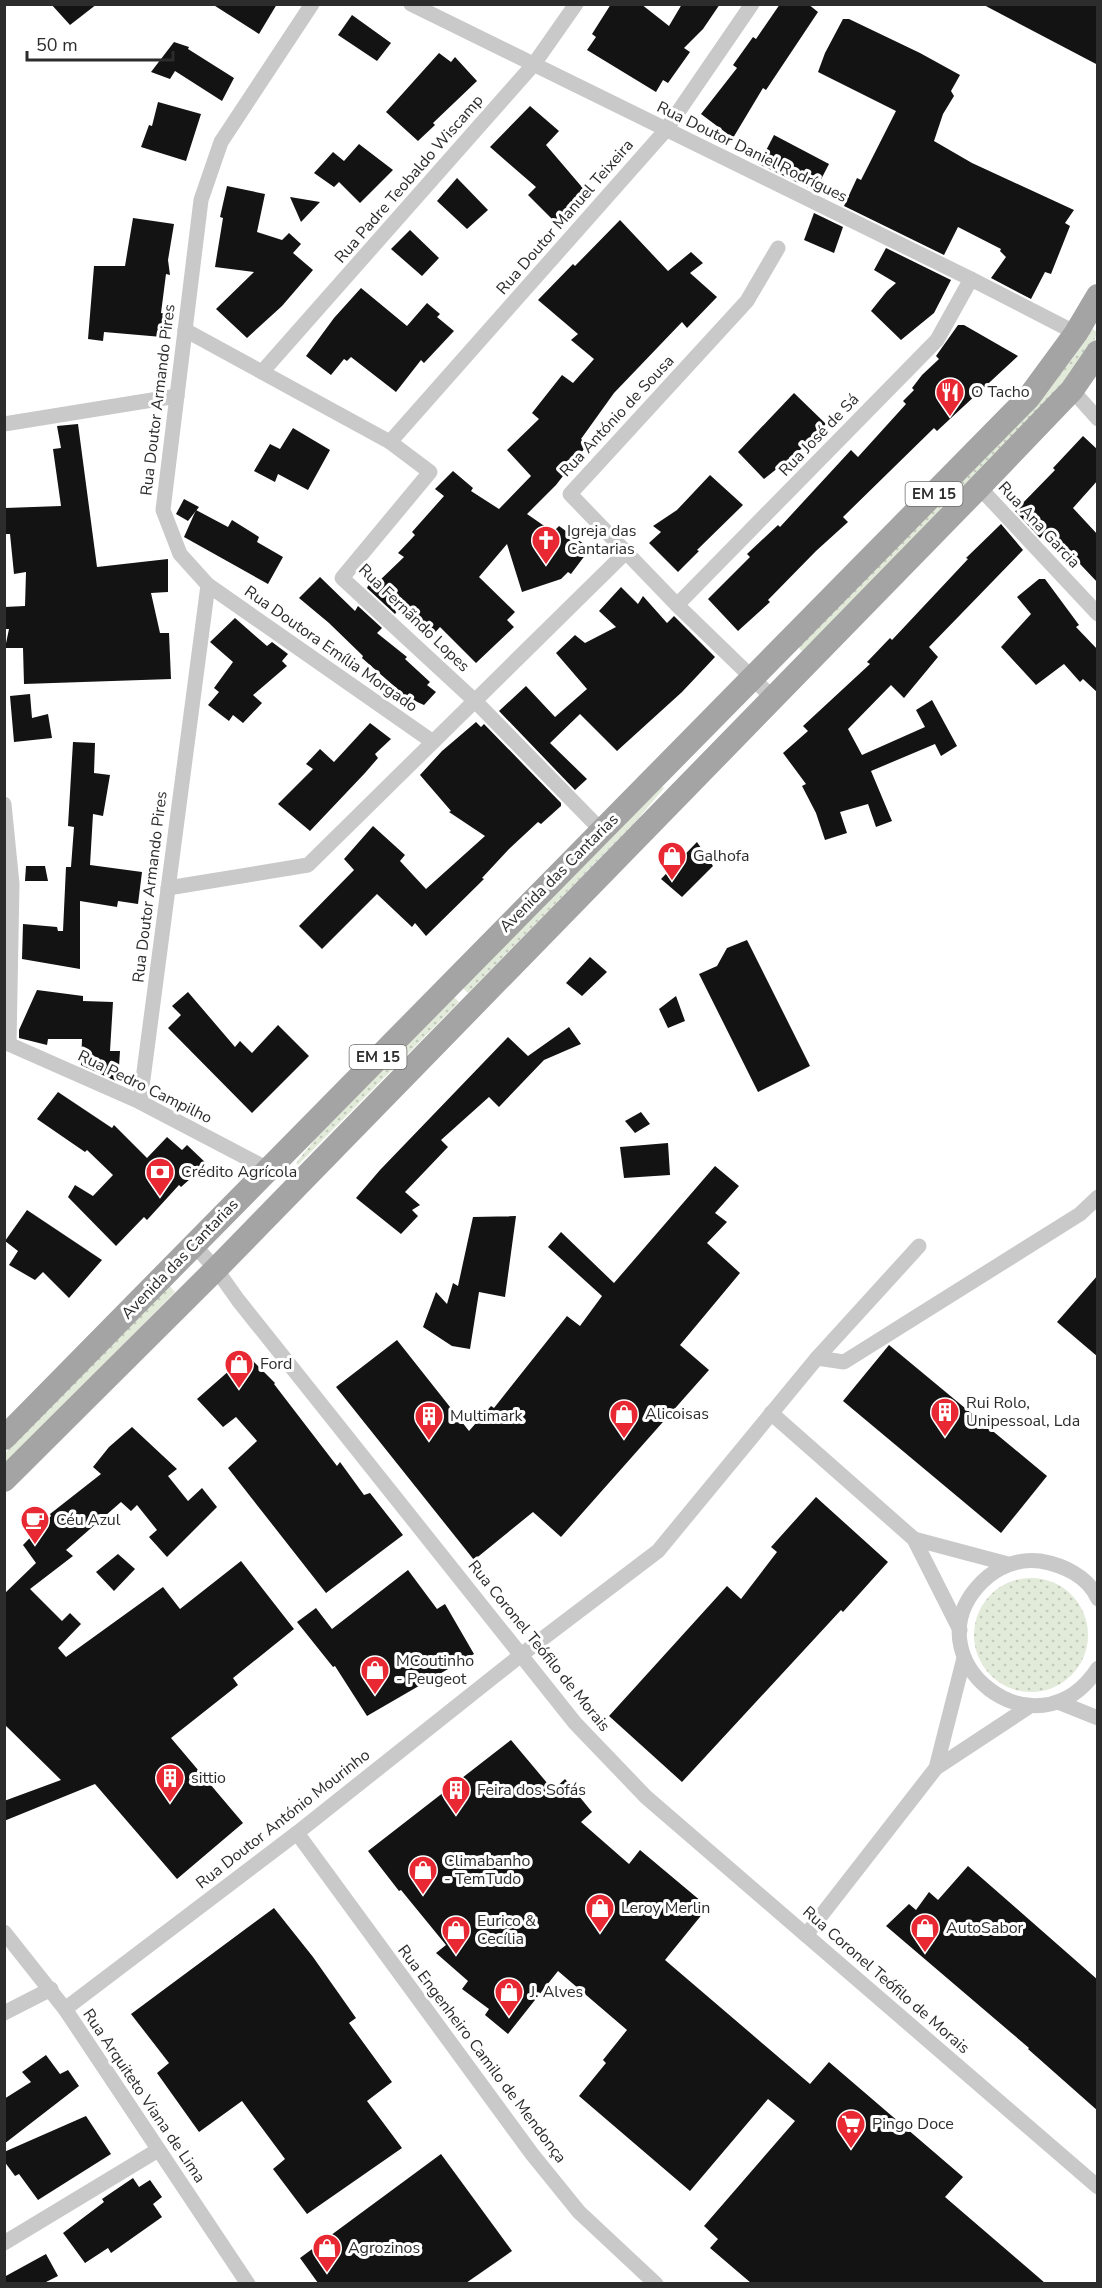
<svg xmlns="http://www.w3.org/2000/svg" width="1102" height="2288" font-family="'Nunito Sans',sans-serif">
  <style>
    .grass { fill: url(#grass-dots) }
    .building { fill: #131313 }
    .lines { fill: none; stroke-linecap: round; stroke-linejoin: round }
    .minor { stroke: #c9c9c9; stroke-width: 15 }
    .primary { stroke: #a4a4a4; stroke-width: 24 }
    .labels { text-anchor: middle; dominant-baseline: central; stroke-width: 6; stroke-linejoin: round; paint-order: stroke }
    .shield { fill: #fff; stroke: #6b6b6b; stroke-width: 1.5 }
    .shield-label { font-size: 15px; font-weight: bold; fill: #2c2c2c }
    .street-label { font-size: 16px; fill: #2c2c2c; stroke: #fff }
    .poi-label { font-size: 16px; fill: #2c2c2c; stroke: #fff; text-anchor: start }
  </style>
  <defs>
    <pattern id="grass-dots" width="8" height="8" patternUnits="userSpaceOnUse" patternTransform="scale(1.5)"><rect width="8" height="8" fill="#e2ead9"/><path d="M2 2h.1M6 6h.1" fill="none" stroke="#c2c9ba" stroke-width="1.8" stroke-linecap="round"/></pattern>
  </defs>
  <rect width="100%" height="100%" fill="#fff"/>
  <g class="grass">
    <path d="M1091,328L1097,332C1090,360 1063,384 1044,405L803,652L797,646L1038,401L1072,359Z"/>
    <path d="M661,785L664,788L637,820L468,993L462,987Z"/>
    <path d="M453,996L459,1002L298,1165L296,1163L328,1123Z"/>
    <path d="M169,1286L175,1292L5,1464V1453Z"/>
    <circle cx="1031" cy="1635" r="57"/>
  </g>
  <g class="building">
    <path d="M51,4H97L70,25Z"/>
    <path d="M212,4H277L259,34Z"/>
    <path d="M611,4H641L669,26L682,4H720L703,29L684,48L690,52L668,83L663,80L656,92L587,50L596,37L592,34Z"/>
    <path d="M780,4H808L818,12L766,90L763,88L733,138L701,114L737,68L733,65L753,37L756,39Z"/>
    <path d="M982,4H1098V65Z"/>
    <path d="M352,15L391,43L377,61L338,35Z"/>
    <path d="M843,19H849L920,53L960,75L951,91L954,96L943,114L934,141L972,163L1074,210L1065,223L1070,226L1051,274L1045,272L1031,299L991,278L1006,257L1000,251L1001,249L958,227L944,255L844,206L857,178L861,180L896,111L818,72L825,53Z"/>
    <path d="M174,42L189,47L188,49L234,78L222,101L175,71L170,79L151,72Z"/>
    <path d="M439,53L451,62L455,57L477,81L433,123L435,125L418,141L386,112Z"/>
    <path d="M158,102L201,114L186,161L141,147L149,125L152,126Z"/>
    <path d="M530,106L559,131L546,145L587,193L556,223L528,195L536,187L490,147Z"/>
    <path d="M774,135L829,164L815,191L759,164Z"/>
    <path d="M359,144L393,170L360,203L339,182L334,187L314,173L333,152L344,161Z"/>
    <path d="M457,178L488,210L467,229L437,201Z"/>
    <path d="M227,186L265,194L257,232L282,240L289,233L301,244L293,253L313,270L282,306L247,338L216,309L254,272L215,267L223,218L220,217Z"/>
    <path d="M290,197L320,202L301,222Z"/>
    <path d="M814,213L843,227L834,253L804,240Z"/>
    <path d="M133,218L174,224L168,260L170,275L166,274L161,313L166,314L162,337L104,332L103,341L88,339L94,266H125Z"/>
    <path d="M620,220L668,271L691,252L703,263L690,273L717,297L687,328L682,322L614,393L581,439L588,444L556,485L527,514L553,532L559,526L588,547L586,554L571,574L568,572L561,579L522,592L507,544L479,577L515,612L507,620L514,627L476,663L440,627L431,637L425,630L422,633L398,610L395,614L367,588L371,580L378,582L404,557L398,553L415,535L412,532L444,496L435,489L453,471L473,488L471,491L499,509L531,476L507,450L539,419L532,413L562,375L573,383L594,359L571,340L578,334L538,300L573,264L575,266Z"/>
    <path d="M410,230L439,258L422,276L391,249Z"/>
    <path d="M886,248L951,280L934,313L901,340L871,311L887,291L896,283L874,270Z"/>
    <path d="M361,288L407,326L427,303L440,314L437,317L454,331L424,363L421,360L396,392L351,357L347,361L344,359L331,375L306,356L334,318Z"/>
    <path d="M958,325H964L1018,356L937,431L934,428L843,517L848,522L816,551L768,600L770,602L738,631L708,599L750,557L747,554L778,525L780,527L851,450L858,457L906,404L903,401L914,390L912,388L922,375L939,359L936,356Z"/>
    <path d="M794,393L826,424L798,452L764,479L738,452Z"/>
    <path d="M78,424L97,567L168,559V592L151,593L160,633H169L171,679L24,684L23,648H5L9,629H4V607L25,606L26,572L14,574L10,534H6L5,508L61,506L53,449L61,448L57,426Z"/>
    <path d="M293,428L330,450L308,490L278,474L275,482L254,471L270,444L280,449Z"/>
    <path d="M1083,436L1098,450V480L1073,508L1098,535V583L1047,529L1040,538L1015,511L1055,470L1053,468Z"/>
    <path d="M710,475L743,505L697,550L699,551L678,572L649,543L661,532L653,526L677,510Z"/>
    <path d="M184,499L199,507L188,521L176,514Z"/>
    <path d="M196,510L228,527L232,520L259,537L257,542L283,557L268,584L184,537Z"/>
    <path d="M1001,524L1023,550L929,647L938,657L904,698L891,685L848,729L862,755L925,727L916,710L932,700L957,746L941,756L935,744L871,771L892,821L876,827L868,804L840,812L847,833L825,840L816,813L802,786L806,784L783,753L808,731L803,726L870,664L867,662L890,638L892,640L968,559L966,558Z"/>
    <path d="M320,577L355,611L358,606L382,628L377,633L407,657L405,659L430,682L427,685L436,692L424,705L415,701L412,704L401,696L402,693L362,658L363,656L329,623L299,598Z"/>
    <path d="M1039,579H1045L1079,625L1076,627L1098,650V693L1083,679L1080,682L1064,664L1036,685L1001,647L1031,614L1017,597Z"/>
    <path d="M621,587L638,604L643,596L667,623L674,616L715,657L682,692L617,751L580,714L550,743L587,779L575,790L499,711L526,686L555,717L587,689L556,653L575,635L585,643L616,627L599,611Z"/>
    <path d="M235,618L267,646L272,642L288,654L282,661L287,666L253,695L262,703L243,723L233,715L229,721L208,705L219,692L214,688L233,662L210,642Z"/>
    <path d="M30,694L32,718L48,714L52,738L14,742L10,696Z"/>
    <path d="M476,722L481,727L484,724L561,803V806L541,824L538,822L509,849L482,878L484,879L426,936L415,923L412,927L377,894L322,949L299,926L354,870L344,859L373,826L405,855L400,861L426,889L485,836L449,812L451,811L420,775L442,751Z"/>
    <path d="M370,723L391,739L375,754L378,758L365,773L310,831L278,804L313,769L306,764L320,749L334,762Z"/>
    <path d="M73,742L95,743L94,773L110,775L103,816L93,814L90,865L142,872L138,904L118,901L117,907L80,901V969L22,959L23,924L57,927L58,931H63L66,867H71L74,827L68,826Z"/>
    <path d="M697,842L713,866L682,897L661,879Z"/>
    <path d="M26,866H45L48,881H25Z"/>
    <path d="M747,940L810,1066L758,1092L699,974L717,966L727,948Z"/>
    <path d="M590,957L607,972L582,996L566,983Z"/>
    <path d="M37,990L83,996V1001L113,1002L110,1051H120L118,1082L81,1065L82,1039H48L47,1045L19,1038V1030Z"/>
    <path d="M188,992L235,1047L240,1041L252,1053L278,1025L309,1056L252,1113L168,1028L181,1015L172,1006Z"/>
    <path d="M676,996L685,1021L668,1028L659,1009Z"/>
    <path d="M569,1027L581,1044L544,1060L499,1107L489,1097L441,1140L448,1147L405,1192L420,1205L412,1210L418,1216L401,1234L356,1198L380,1170L508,1037L528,1056Z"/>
    <path d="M58,1092L112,1128L114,1125L147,1158L167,1137L182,1150L187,1145L207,1164L181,1187L179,1185L147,1220L144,1217L116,1246L68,1197L75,1185L93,1196L113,1175L87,1150L85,1152L37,1119Z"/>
    <path d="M641,1112L650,1124L635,1133L625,1121Z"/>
    <path d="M668,1143L670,1175L624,1178L620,1147Z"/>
    <path d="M715,1166L739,1186L715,1213L727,1222L707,1243L740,1273L680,1345L709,1370L561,1537L533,1512L474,1560L336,1387L397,1340L469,1431L491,1406L494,1408L567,1316L580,1326L602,1296L548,1247L561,1232L614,1283Z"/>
    <path d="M27,1210L102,1260L69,1298L43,1272L35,1280L9,1265L18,1251L5,1241Z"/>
    <path d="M516,1216L505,1297L479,1292L470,1349L452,1346L423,1327L436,1292L447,1304L453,1283L458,1286L473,1217Z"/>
    <path d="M1098,1275V1357L1057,1322Z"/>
    <path d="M889,1345L1047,1476L1001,1533L843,1401Z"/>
    <path d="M247,1355L275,1383L274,1384L337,1466L340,1462L364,1495L370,1493L403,1535L326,1593L228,1468L257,1441L236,1417L223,1427L197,1399Z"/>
    <path d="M132,1427L177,1469L168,1476L188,1501L202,1488L217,1507L167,1557L149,1537L157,1530L137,1505L131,1511L121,1502L66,1550L73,1556L30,1589L62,1621L70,1613L81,1624L58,1648L66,1657L163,1587L180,1609L241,1561L294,1629L233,1678L238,1685L171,1738L243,1823L177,1879L95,1784L4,1821V1801L61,1780L4,1724V1594L36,1563L23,1545L51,1516L50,1514L101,1474L93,1467L109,1447Z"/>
    <path d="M816,1497L888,1562L843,1612L841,1610L682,1782L609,1716L727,1586L741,1599L777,1552L771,1547Z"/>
    <path d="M118,1554L135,1569L114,1591L96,1572Z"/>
    <path d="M408,1570L437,1609L445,1604L474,1654L367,1716L335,1666L333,1667L297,1622L316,1608L332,1629Z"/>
    <path d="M511,1740L553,1790L565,1779L592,1812L581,1822L629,1864L640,1850L708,1907L665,1960L810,2084L829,2062L963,2177L945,2197L1045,2283H751L710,2248L718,2239L704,2226L795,2121L768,2099L690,2191L579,2096L606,2063L603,2060L627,2030L558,1971L508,2034L485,2015L489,2009L462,1989L468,1981L436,1953L446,1945L401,1890L399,1891L368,1851Z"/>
    <path d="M968,1866L1098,1980V2111L1028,2049L1029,2048L886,1926L909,1904L916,1910L929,1892L938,1900Z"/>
    <path d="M274,1908L313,1957L356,2018L349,2023L392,2082L367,2101L402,2148L307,2214L273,2169L285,2159L242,2101L199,2132L157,2073L169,2063L131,2014Z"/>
    <path d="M46,2055L60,2074L68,2070L79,2086L4,2144V2099L31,2082L22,2072Z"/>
    <path d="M86,2116L111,2154L38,2200L19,2174L15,2176L4,2161V2152Z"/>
    <path d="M441,2154L512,2251L466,2283H318L300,2258Z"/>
    <path d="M133,2178L139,2187L150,2180L162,2197L153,2204L162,2217L111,2253L108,2248L85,2263L63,2233L104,2202L102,2199Z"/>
    <path d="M46,2254L58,2276L44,2283H4V2277Z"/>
  </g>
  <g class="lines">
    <g class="minor">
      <path d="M411,4L971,279L1076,333"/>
      <path d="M185,330L390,442L430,472L342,578L475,701L601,830"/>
      <path d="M262,372L534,64L576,4"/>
      <path d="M1072,390L1098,419"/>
      <path d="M4,424L177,396"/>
      <path d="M390,442L665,131L752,4"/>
      <path d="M979,487L1098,614"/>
      <path d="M208,585L433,742"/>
      <path d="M677,605L937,340L971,279"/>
      <path d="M773,698L677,605L570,494L747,301L778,248"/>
      <path d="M4,804L12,884L9,1044"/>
      <path d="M168,888L308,865L626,552"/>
      <path d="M4,1042L140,1102L268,1169"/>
      <path d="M140,1102L208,585L180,554L163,510L201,200L221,142L312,4"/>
      <path d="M194,1245L216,1269L238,1300L575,1723L646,1797L1098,2187"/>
      <path d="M817,1358L844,1362L1080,1214L1098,1197"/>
      <path d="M771,1413L914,1539L960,1630"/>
      <path d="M914,1539L1008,1564"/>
      <path d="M1098,1599C1088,1576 1063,1565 1040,1561C1019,1558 997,1567 982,1582C907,1657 1036,1763 1098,1668"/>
      <path d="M1058,1702L1098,1718"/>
      <path d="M936,1768L964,1658"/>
      <path d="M297,1833L532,2154L579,2212L656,2284"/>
      <path d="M4,1932L65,2009L248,2284"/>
      <path d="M806,1935L936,1768L1030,1706"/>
      <path d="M65,2009L297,1833L521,1655L658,1551L817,1358L919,1246"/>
      <path d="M4,2013L51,1989"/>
      <path d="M4,2243L158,2150"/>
    </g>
    <g class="primary">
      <path d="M4,1438L1029,397L1076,333L1098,296"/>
      <path d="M4,1480L216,1269L979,487L1072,390L1098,352"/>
    </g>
  </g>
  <defs>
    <g id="restaurant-pin" transform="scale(1.5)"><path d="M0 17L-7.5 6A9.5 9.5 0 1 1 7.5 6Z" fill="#e82933" stroke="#fff"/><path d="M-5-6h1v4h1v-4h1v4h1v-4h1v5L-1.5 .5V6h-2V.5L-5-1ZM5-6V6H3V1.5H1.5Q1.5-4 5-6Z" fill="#fff"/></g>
    <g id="church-pin" transform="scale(1.5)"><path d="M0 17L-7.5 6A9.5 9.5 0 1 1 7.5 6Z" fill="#e82933" stroke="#fff"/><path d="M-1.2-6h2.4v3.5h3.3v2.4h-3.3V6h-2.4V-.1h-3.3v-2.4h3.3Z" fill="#fff"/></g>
    <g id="shop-pin" transform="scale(1.5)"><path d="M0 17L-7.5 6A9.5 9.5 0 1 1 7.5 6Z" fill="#e82933" stroke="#fff"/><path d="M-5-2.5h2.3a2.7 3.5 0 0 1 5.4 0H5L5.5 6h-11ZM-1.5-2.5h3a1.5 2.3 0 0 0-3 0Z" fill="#fff"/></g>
    <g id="bank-pin" transform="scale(1.5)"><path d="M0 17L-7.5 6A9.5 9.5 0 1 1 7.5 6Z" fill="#e82933" stroke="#fff"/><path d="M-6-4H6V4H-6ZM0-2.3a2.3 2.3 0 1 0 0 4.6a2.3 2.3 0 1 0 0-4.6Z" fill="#fff"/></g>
    <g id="building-pin" transform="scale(1.5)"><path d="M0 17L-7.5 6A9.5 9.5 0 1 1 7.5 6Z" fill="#e82933" stroke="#fff"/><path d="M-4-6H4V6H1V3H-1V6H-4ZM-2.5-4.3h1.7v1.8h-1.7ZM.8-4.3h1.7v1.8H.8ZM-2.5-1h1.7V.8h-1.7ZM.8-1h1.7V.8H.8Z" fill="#fff"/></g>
    <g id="cafe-pin" transform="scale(1.5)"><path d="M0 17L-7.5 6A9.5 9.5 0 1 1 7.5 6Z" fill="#e82933" stroke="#fff"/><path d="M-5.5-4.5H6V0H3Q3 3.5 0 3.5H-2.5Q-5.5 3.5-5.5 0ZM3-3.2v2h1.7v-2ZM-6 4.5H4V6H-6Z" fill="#fff"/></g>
    <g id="supermarket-pin" transform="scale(1.5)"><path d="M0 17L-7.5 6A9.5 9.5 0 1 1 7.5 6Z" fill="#e82933" stroke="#fff"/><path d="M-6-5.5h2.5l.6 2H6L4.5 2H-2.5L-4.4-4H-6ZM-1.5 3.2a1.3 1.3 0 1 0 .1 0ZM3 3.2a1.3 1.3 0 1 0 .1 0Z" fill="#fff"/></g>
  </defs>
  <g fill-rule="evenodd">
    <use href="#restaurant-pin" x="950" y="392"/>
    <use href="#church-pin" x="546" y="540"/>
    <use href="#shop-pin" x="672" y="856"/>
    <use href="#bank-pin" x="160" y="1172"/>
    <use href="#shop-pin" x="239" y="1364"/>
    <use href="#building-pin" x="945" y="1412"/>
    <use href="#shop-pin" x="624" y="1414"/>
    <use href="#building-pin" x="429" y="1416"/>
    <use href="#cafe-pin" x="35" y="1520"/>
    <use href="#shop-pin" x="375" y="1670"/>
    <use href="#building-pin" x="170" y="1778"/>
    <use href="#building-pin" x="456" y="1790"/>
    <use href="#shop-pin" x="423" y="1870"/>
    <use href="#shop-pin" x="600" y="1908"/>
    <use href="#shop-pin" x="925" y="1928"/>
    <use href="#shop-pin" x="456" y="1930"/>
    <use href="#shop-pin" x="509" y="1992"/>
    <use href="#supermarket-pin" x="851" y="2124"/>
    <use href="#shop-pin" x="327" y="2248"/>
  </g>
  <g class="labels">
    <g class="shield">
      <rect x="905.5" y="482" width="57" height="24" rx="4.5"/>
      <rect x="349.5" y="1045" width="57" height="24" rx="4.5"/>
    </g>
    <g class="shield-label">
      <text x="934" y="494">EM 15</text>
      <text x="378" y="1057">EM 15</text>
    </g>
    <g class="street-label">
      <text transform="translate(752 152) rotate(26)">Rua Doutor Daniel Rodrígues</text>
      <text transform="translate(409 179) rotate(-49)">Rua Padre Teobaldo Wiscamp</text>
      <text transform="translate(565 217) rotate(-49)">Rua Doutor Manuel Teixeira</text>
      <text transform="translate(158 400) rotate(-83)">Rua Doutor Armando Pires</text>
      <text transform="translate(617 416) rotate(-47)">Rua António de Sousa</text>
      <text transform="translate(819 435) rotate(-46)">Rua José de Sá</text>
      <text transform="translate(1039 525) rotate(47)">Rua Ana Garcia</text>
      <text transform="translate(414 618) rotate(44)">Rua Fernãndo Lopes</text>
      <text transform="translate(331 649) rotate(35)">Rua Doutora Emília Morgado</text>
      <text transform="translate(559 873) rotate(-45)">Avenida das Cantarias</text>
      <text transform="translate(150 887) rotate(-83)">Rua Doutor Armando Pires</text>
      <text transform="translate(145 1087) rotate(26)">Rua Pedro Campilho</text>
      <text transform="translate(180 1259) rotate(-46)">Avenida das Cantarias</text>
      <text transform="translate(539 1646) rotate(51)">Rua Coronel Teófilo de Morais</text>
      <text transform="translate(283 1819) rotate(-38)">Rua Doutor António Mourinho</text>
      <text transform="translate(886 1980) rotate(41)">Rua Coronel Teófilo de Morais</text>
      <text transform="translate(482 2054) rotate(53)">Rua Engenheiro Camilo de Mendonça</text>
      <text transform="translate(144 2096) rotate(56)">Rua Arquiteto Viana de Lima</text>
    </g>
    <g class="poi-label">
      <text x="971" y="392">O Tacho</text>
      <text x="567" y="531">Igreja das<tspan x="567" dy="18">Cantarias</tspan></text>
      <text x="693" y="856">Galhofa</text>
      <text x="181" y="1172">Crédito Agrícola</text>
      <text x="260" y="1364">Ford</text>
      <text x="966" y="1403">Rui Rolo,<tspan x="966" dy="18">Unipessoal, Lda</tspan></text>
      <text x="645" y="1414">Alicoisas</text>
      <text x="450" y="1416">Multimark</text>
      <text x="56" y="1520">Céu Azul</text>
      <text x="396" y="1661">MCoutinho<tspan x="396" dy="18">- Peugeot</tspan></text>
      <text x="191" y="1778">sittio</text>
      <text x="477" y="1790">Feira dos Sofás</text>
      <text x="444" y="1861">Climabanho<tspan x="444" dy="18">- TemTudo</tspan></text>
      <text x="621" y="1908">Leroy Merlin</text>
      <text x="477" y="1921">Eurico &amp;<tspan x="477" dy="18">Cecília</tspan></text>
      <text x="946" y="1928">AutoSabor</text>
      <text x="530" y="1992">J. Alves</text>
      <text x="872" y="2124">Pingo Doce</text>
      <text x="348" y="2248">Agrozinos</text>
    </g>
  </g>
  <rect width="1102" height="2288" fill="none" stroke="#2c2c2c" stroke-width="12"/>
  <path d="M27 51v9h146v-9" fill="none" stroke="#2c2c2c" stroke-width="3"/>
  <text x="36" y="51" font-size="18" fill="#2c2c2c" stroke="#ffffff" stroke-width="4.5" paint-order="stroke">50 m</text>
</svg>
